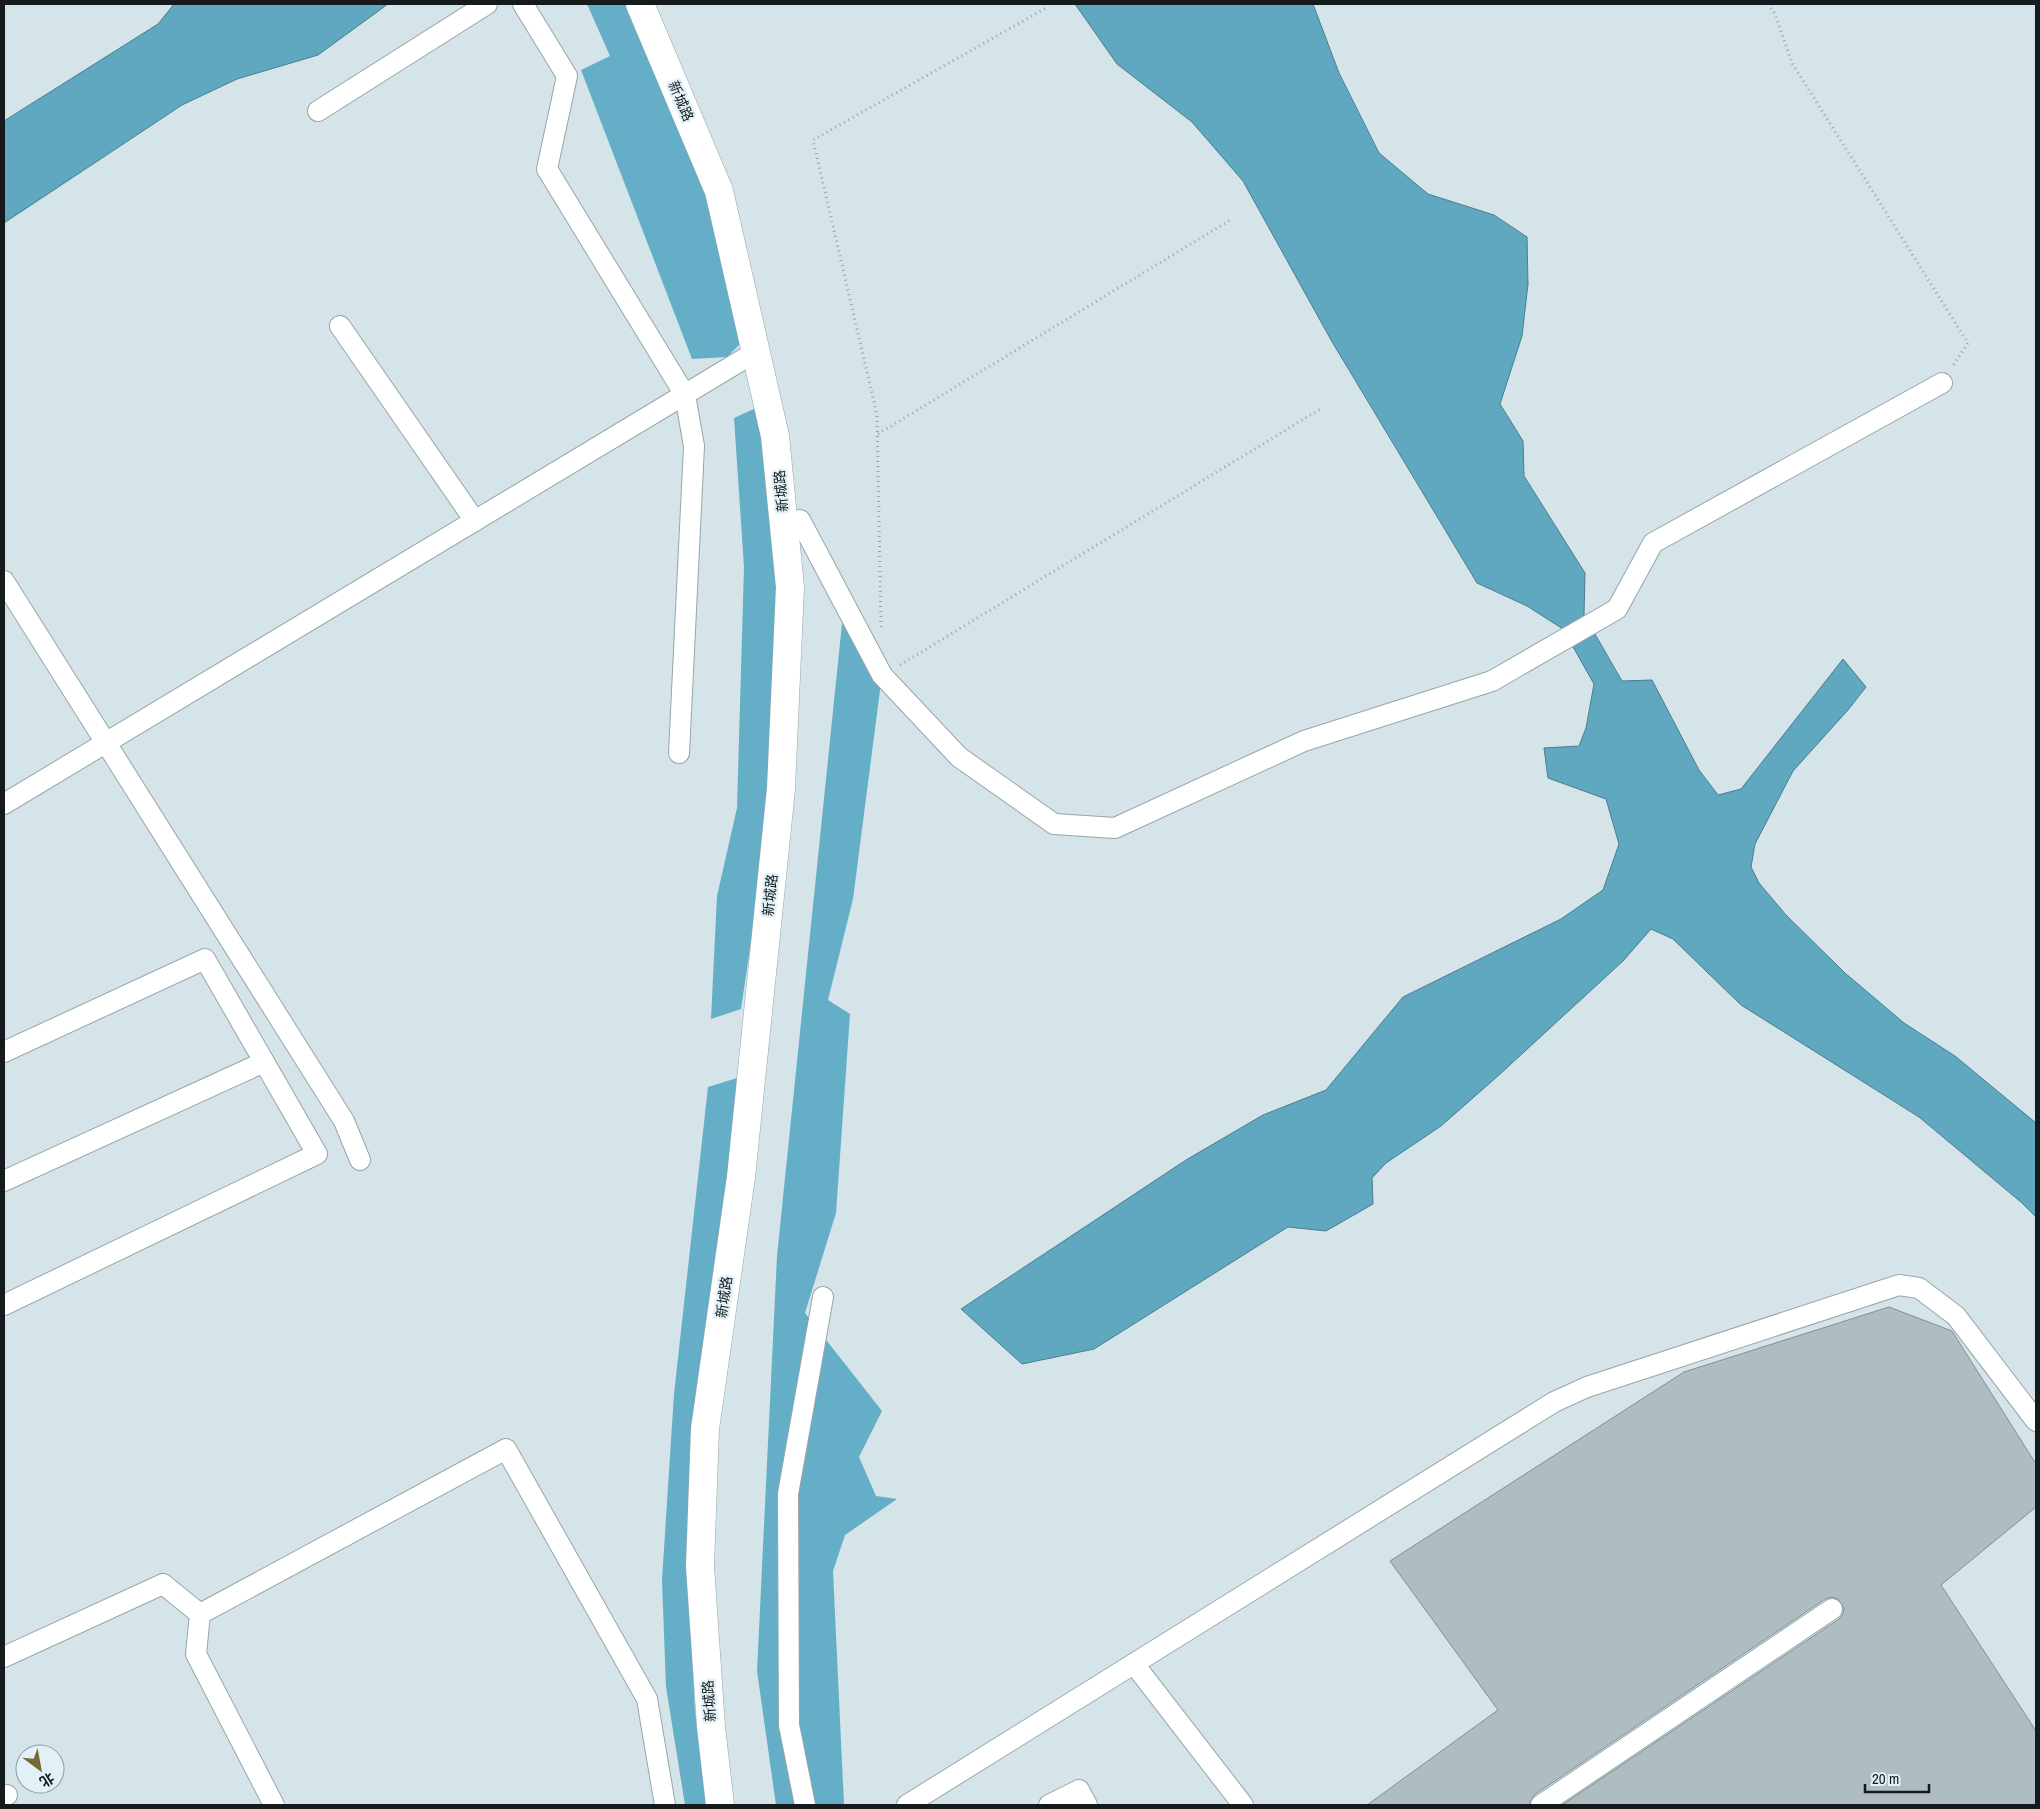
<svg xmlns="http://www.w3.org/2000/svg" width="2040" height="1809" font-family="'Archivo Narrow','Noto Sans SC',sans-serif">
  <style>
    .forest { fill: #65aec7 }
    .water { fill: #5fa8c0; stroke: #497e8f }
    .building { fill: #afbdc3; stroke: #819095 }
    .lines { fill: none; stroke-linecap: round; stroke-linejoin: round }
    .minor-casing { stroke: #97a6ab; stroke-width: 22 }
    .primary-casing { stroke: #97a6ab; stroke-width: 29 }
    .path { stroke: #97a4a8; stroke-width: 3; stroke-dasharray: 1 4; stroke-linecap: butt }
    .minor { stroke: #fff; stroke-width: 20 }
    .primary { stroke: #fff; stroke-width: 28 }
    .labels { text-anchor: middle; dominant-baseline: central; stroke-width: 4.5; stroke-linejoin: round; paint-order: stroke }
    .street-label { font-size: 14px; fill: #151b1d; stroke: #e1f1f7 }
  </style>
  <rect width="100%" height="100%" fill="#d4e4e9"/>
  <g class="forest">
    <path d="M587,4H626L703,186L742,342L727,357L692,359L581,70L610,56Z"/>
    <path d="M756,408L765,453L779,606L766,815L756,908L741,1009L711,1019L717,896L737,808L744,567L734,418Z"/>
    <path d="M844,604L882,675L853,899L828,1000L850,1014L836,1213L805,1313L882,1411L859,1457L876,1496L897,1499L845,1535L833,1571L844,1805H776L757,1671L777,1256Z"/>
    <path d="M737,1078L690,1614L695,1711L708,1805H685L666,1687L662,1580L674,1394L708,1087Z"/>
  </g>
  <g class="water">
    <path d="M174,4H388L318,55L237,79L182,105L4,223V121L158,24Z"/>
    <path d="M1075,4H1313L1339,73L1379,153L1428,194L1494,215L1527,237L1528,284L1522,336L1500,404L1523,441L1524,476L1585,573L1584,615L1622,681L1652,680L1699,770L1718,795L1741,789L1843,659L1866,687L1848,710L1793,771L1755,844L1751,867L1759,883L1786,915L1845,973L1904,1023L1955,1056L2036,1123V1217L2022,1203L1919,1117L1741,1005L1673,939L1651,929L1623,961L1499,1075L1441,1126L1386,1163L1372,1178L1373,1204L1326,1231L1288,1227L1094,1349L1022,1364L961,1309L1186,1160L1263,1115L1326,1090L1403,997L1561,919L1603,890L1619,844L1606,799L1548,778L1544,748L1579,746L1586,728L1594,684L1563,629L1527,606L1477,583L1331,340L1243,181L1192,122L1117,64Z"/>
  </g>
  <path class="building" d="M1889,1307L1952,1331L2036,1464V1507L1941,1585L2036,1731V1805H1562L1839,1619L1843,1614L1844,1608L1838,1599L1832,1597L1825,1599L1534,1795L1529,1805H1367L1498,1710L1390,1561L1684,1372Z"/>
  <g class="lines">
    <g class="minor-casing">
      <g id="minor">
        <path d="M523,4L567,76L547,169L685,395L694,446L679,753"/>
        <path d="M318,111L487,4"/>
        <path d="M340,326L475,521"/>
        <path d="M800,520L882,675L959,757L1054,824L1115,828L1304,741L1492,681L1617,609L1653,543L1942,383"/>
        <path d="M4,581L344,1121L360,1160"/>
        <path d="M4,804L757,351"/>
        <path d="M4,1052L205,959L317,1154L4,1305"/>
        <path d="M4,1181L264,1062"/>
        <path d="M200,1614L196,1654L274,1805"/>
        <path d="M4,1657L163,1584L200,1614L506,1449L647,1699L665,1805"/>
        <path d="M1134,1664L1243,1805"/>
        <path d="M4,1797L7,1795"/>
        <path d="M805,1805L789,1725L788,1494L823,1297"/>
        <path d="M907,1805L1554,1402L1587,1387L1899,1285L1919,1288L1956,1316L2036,1421"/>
        <path d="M1049,1805L1079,1790L1087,1805"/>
        <path d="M1541,1805L1832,1609"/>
      </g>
    </g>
    <g class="primary-casing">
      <path id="primary" d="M640,4L719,191L775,436L790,587L781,789L741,1177L705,1429L700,1566L711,1727L720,1805"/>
    </g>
    <g class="path">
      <path d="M1768,4L1775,14L1792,63L1968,343L1952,367"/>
      <path d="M878,434L1232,219"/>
      <path d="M881,627L877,415L813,140L1046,8"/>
      <path d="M900,665L1322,408"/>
    </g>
    <use href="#minor" class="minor"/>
    <use href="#primary" class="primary"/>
  </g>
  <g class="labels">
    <g class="street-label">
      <text transform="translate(681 101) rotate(67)">新城路</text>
      <text transform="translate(781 491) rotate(-95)">新城路</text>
      <text transform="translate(770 895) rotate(-84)">新城路</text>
      <text transform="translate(724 1297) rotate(-82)">新城路</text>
      <text transform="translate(709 1701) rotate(-94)">新城路</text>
    </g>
  </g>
  <rect width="2040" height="1809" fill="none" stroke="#151b1d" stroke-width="10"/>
  <g transform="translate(40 1769) rotate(148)"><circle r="24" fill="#e1f1f7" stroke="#8f9ba0"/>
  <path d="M0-4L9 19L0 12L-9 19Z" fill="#766936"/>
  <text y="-8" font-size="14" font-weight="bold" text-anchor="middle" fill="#151b1d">北</text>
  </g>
  <path d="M1865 1784v8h64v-8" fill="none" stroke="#151b1d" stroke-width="2.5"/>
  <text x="1872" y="1784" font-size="15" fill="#151b1d" stroke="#e1f1f7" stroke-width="4" paint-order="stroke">20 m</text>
</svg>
